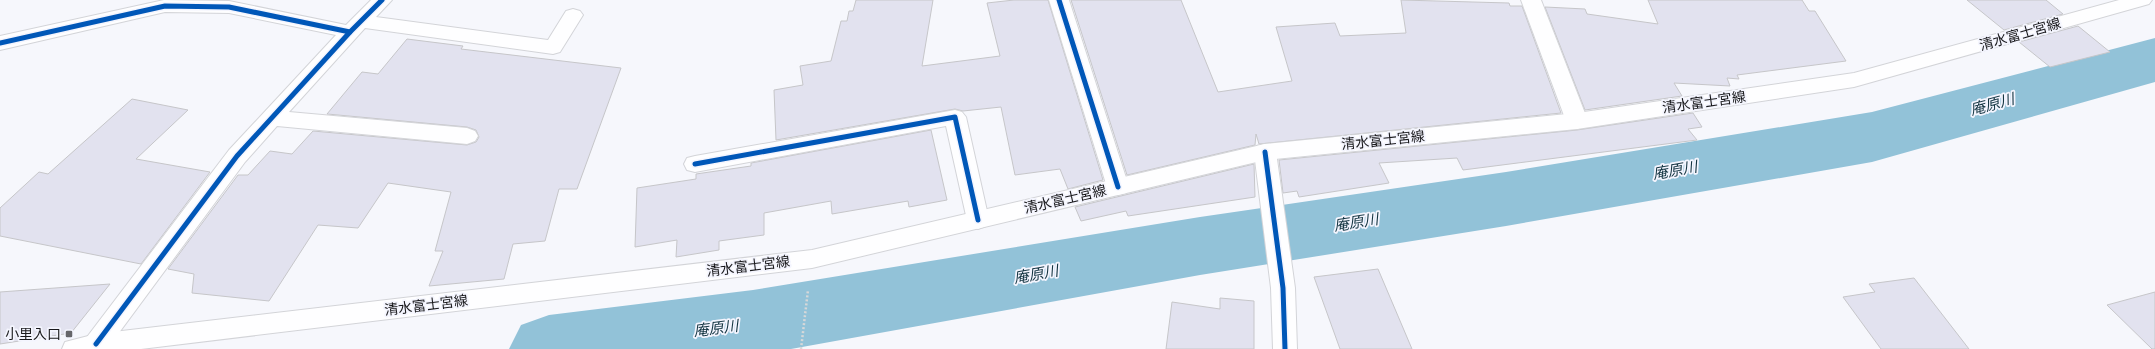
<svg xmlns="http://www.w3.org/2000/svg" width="2155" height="349" font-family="Poppins,'Noto Sans JP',sans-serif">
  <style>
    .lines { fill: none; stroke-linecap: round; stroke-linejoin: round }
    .river { fill: #92c2d8; fill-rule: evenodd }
    .building { fill: #e2e2ef; stroke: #c6c6c9 }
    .minor-casing { stroke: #d3d4d8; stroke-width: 2 }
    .primary-casing { stroke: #d3d4d8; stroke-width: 2 }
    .path { stroke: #d7d8d9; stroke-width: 2.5; stroke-dasharray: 2 2; stroke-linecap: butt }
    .minor { fill: #fefeff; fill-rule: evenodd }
    .primary { fill: #fefeff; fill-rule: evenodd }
    .cycleway-casing { stroke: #f4f5fe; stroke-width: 8 }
    .cycleway { stroke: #0057b8; stroke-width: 5 }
    .poi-dot { fill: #66666a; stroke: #f4f5fe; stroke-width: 1.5 }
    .labels { text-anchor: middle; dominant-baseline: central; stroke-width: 3.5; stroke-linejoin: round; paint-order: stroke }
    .street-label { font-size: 14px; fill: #18181b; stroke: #f4f5fe }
    .poi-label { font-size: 14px; fill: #18181b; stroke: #f4f5fe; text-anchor: end }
    .water-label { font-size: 15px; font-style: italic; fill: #133441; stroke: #f4f5fe }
  </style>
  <rect width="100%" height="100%" fill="#f6f7fc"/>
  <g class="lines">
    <path class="river" d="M2155,38V82L1872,162L1506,226L1200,275L791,349H509L521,325L549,315L753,290L1200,217L1506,172L1872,112Z"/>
  </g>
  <g class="building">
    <path d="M856,0H933L922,66L1000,56L987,3L1014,0H1048L1103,180L1068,189L1060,169L1015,175L1001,107L963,111L955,109L776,140L774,90L803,85L800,66L831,61L841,21H847L849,11H853Z"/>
    <path d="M1071,0H1181L1218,92L1292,81L1276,27L1335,23L1340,36L1406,33L1401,0L1509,3L1510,6H1522L1561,113L1259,144L1256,134L1255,145L1127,175Z"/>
    <path d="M1648,0H1802L1809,11H1815L1846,61L1737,75L1739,79L1727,78L1730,86L1674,83L1682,96L1585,110L1545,7L1585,9L1587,14L1658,24Z"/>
    <path d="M1967,0H2046L2063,14L2004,30Z"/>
    <path d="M2078,26L2110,52L2050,67L2019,42Z"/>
    <path d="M407,39L463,46L461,49L621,68L577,189H559L545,241L513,244L504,279L429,286L443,251H435L451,192L388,183L358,228L318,225L269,301L192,293L194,274L168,269L238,175H248L270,151L292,154L313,131L467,145L476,142L479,137L476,130L467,127L327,114L362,72L378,74Z"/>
    <path d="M132,99L188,110L136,159L210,172L141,264L0,236V208L39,172L48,174Z"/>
    <path d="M1693,113L1702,127L1688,129L1697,140L1463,170L1457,158L1379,163L1389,183L1299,197L1297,191L1283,193L1279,160L1577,130Z"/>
    <path d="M931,130L947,200L909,207L908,201L832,214L831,201L764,213V235L719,241V250L676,257L677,240L635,247L637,188L696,179V174L751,166V163Z"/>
    <path d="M1254,164L1255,197L1128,216L1126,211L1081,221L1075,207Z"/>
    <path d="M1378,269L1412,349H1340L1314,277Z"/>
    <path d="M1914,278L1969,349H1881L1843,297L1875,292L1869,284Z"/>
    <path d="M110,284L71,333L0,344V292Z"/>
    <path d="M2155,292V349H2152L2107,305Z"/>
    <path d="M1220,298L1254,301V349H1166L1172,302L1220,309Z"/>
  </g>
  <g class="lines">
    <g class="minor-casing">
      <g id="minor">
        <path d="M164,0L229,1L346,25L371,0H392L376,17L548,40L566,11L573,9L580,11L583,15L560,52L553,54L365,28L289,112L467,128L475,131L478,136L475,141L467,144L277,126L245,162L107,349H86L84,344L87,337L229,150L336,35L229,13L165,12L0,50V36Z"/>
        <path d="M1049,0H1069L1129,187L1126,193L1118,195L1110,193L1107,187Z"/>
        <path d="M1521,0H1541L1588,121L1584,126L1577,129L1570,126L1566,121Z"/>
        <path d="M955,110L962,112L966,117L989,220L986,226L978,229L970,226L967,220L946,126L695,172L687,170L684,164L687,158L695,156Z"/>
        <path d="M1265,144L1273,146L1276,152L1295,288L1297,349H1273L1271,288L1254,152L1257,146Z"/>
      </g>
    </g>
    <g class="primary-casing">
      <path id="primary" d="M2119,0H2152L2149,4L1854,87L1577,129L1265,160L812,268L141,349H62L65,342L96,334L812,250L1265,144L1577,113L1854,73Z"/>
    </g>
    <path class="path" d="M801,349L808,290"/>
    <use href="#minor" class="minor"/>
    <use href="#primary" class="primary"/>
    <g class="cycleway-casing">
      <g id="cycleway">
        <path d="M1059,0L1118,187"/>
        <path d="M0,43L165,6L229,7L350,32"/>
        <path d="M1265,152L1283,288L1285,349"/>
        <path d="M695,164L955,117L978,220"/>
        <path d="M96,344L237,156L350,32L382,0"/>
      </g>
    </g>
    <use href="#cycleway" class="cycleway"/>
  </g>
  <rect class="poi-dot" x="65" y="330" width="8" height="8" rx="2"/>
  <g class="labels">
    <g class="street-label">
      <text transform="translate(2020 34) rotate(-16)">清水富士宮線</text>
      <text transform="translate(1704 102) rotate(-8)">清水富士宮線</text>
      <text transform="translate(1383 140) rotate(-6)">清水富士宮線</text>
      <text transform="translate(1065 199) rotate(-13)">清水富士宮線</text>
      <text transform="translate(748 266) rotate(-7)">清水富士宮線</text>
      <text transform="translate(426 305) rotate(-7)">清水富士宮線</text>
    </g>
    <g class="poi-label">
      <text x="61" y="334">小里入口</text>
    </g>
    <g class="water-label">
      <text transform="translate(1992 104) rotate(-15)">庵原川</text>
      <text transform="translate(1675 170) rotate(-10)">庵原川</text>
      <text transform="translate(1356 222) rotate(-9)">庵原川</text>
      <text transform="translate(1036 274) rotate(-10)">庵原川</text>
      <text transform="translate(716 328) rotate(-7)">庵原川</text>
    </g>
  </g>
</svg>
